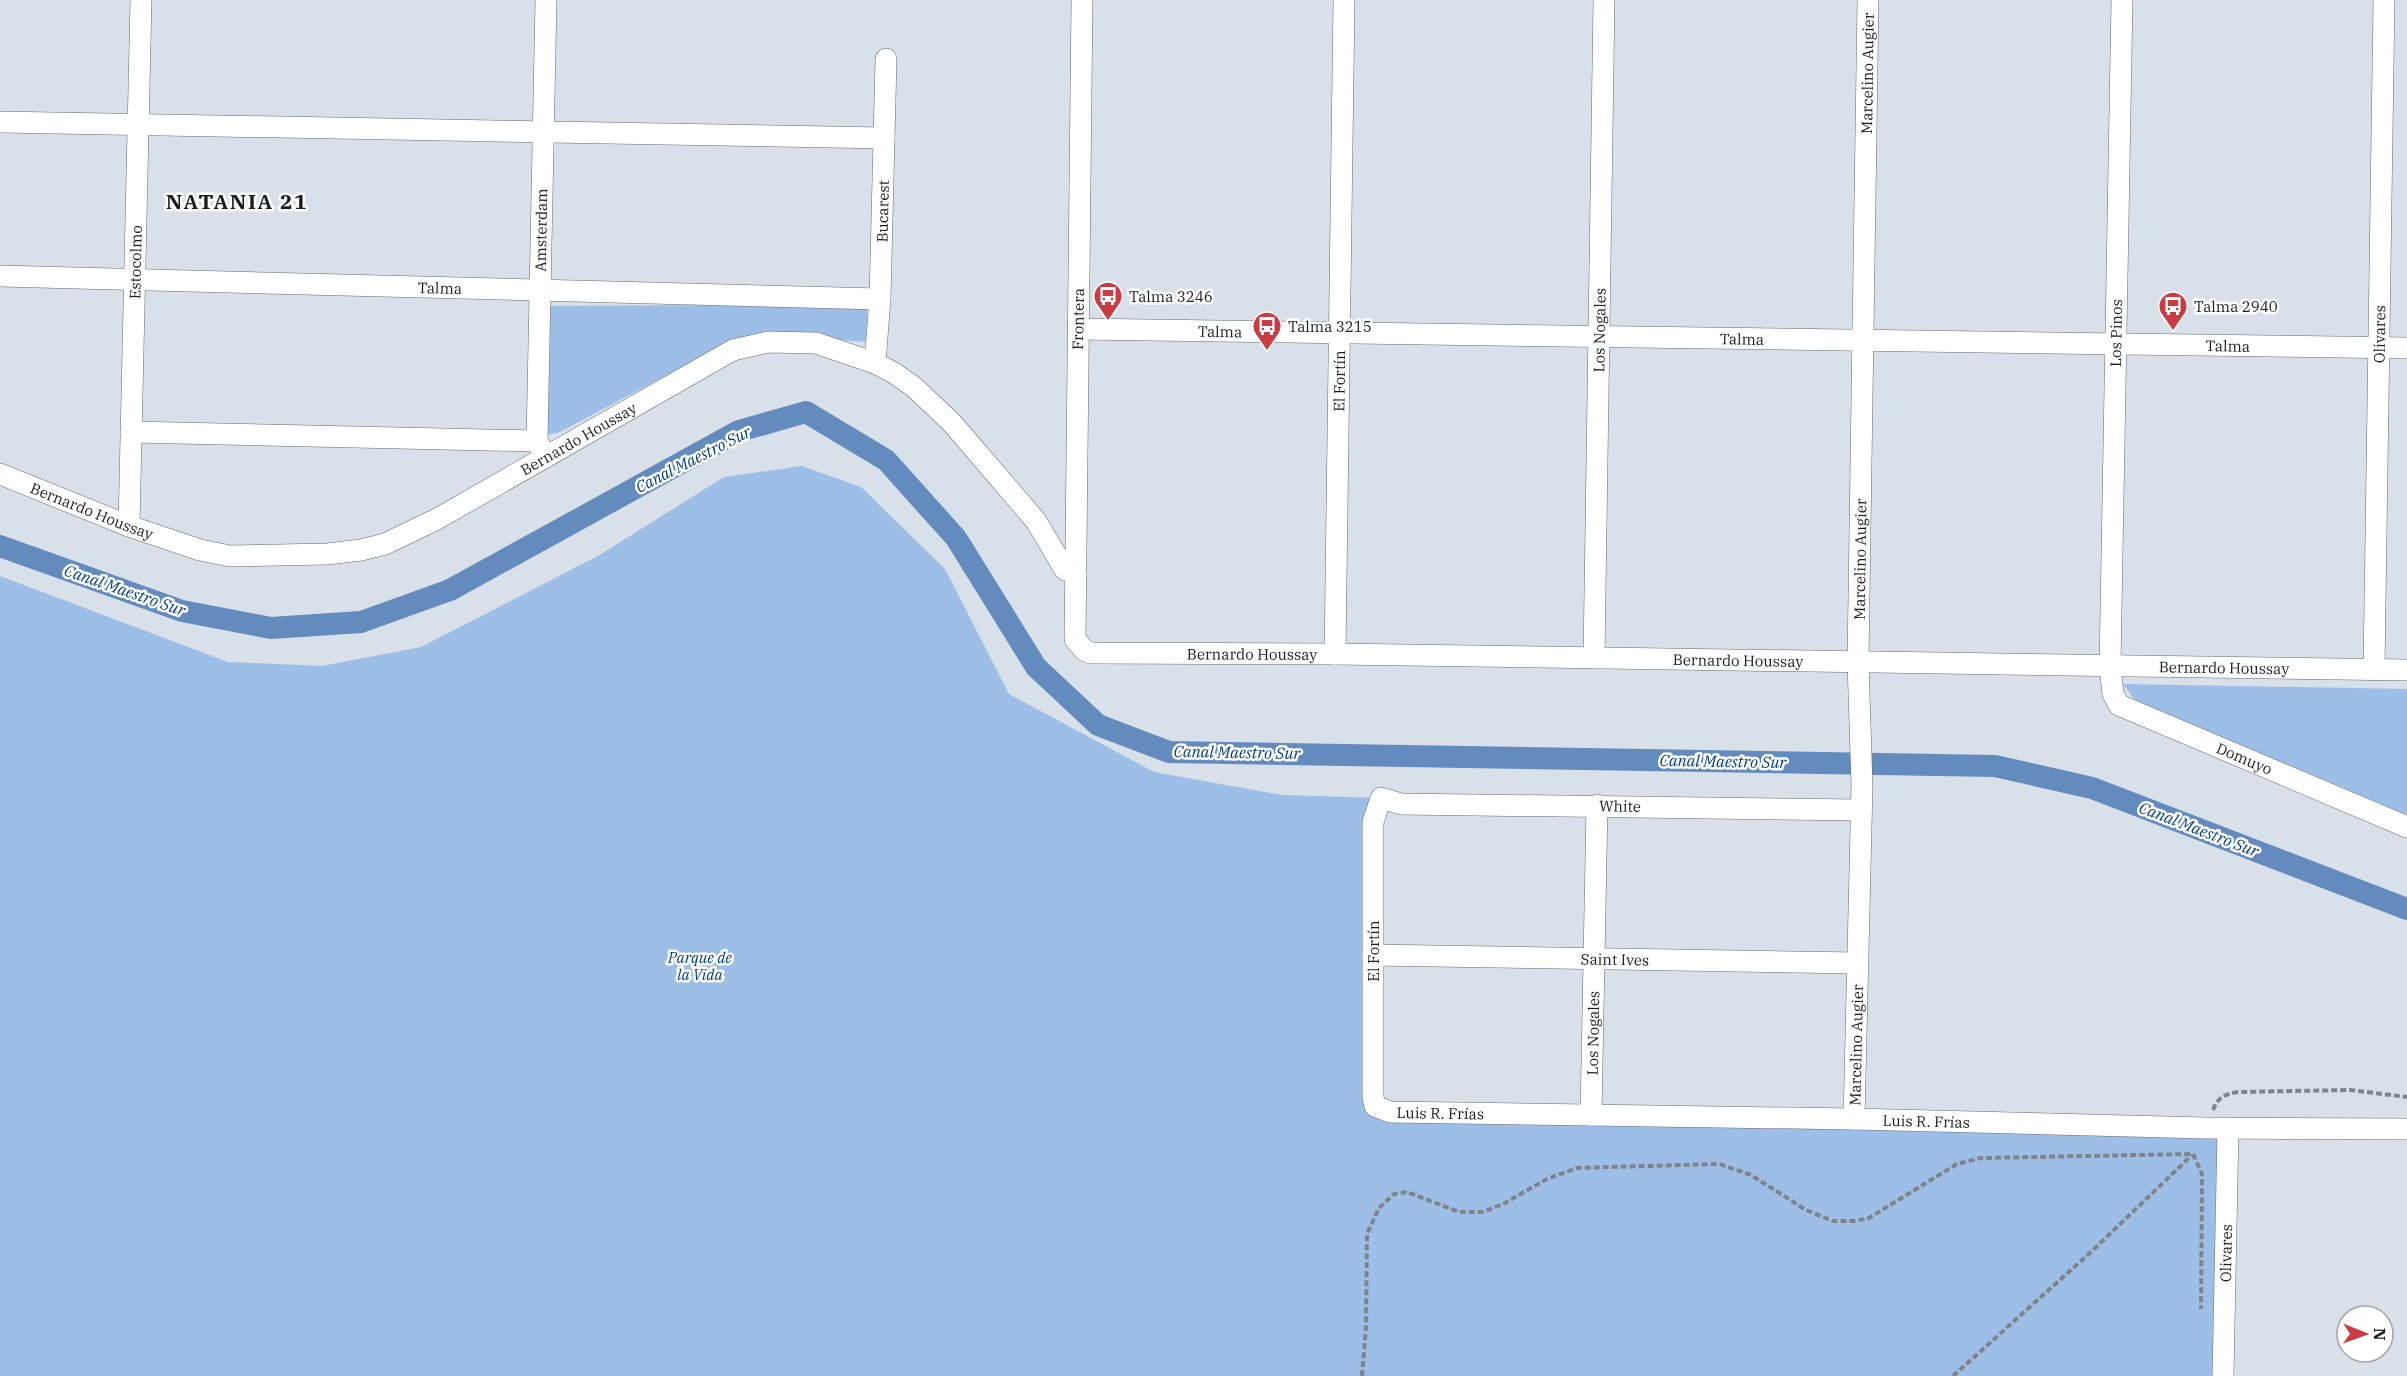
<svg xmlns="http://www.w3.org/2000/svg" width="2407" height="1376" font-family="'IBM Plex Serif',serif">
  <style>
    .green { fill: #9dbee7 }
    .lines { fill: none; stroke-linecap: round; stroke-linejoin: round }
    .canal { stroke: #648bbd; stroke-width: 22 }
    .minor-casing { stroke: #646a73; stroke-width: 22 }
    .path { stroke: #7f848b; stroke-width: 4; stroke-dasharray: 6 3; stroke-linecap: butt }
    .minor { stroke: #fff; stroke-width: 21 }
    .labels { text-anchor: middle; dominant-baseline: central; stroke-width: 5; stroke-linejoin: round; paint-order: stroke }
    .street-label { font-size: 15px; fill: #1a1c20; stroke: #fff }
    .poi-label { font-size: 15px; fill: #1a1c20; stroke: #fff; text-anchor: start }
    .park-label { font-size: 15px; font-style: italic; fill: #013d7a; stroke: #fff }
    .water-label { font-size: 16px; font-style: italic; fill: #043f7c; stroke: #fff }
    .district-label { font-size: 21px; font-weight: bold; letter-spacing: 1.5px; fill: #1a1c20; stroke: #fff }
  </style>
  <rect width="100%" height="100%" fill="#d8e0e9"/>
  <g class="green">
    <path d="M867,304L868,342L765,335L725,344L560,432L547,435V306Z"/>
    <path d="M802,466L861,487L945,569L1009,694L1154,772L1282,795L1381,798L1375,1106L2228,1129L2223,1376H0V576L228,662L322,666L421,647L598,556L724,477Z"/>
    <path d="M2123,684L2407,689V815L2136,701Z"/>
  </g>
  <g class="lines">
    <path class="canal" d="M0,546L182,611L271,628L361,622L450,590L739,431L806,412L886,460L956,538L1036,667L1098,725L1169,752L1995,766L2092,788L2407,909"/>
    <g class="minor-casing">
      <g id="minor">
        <path d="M546,0L537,441L546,457"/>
        <path id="s1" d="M1082,0L1075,639L1084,650L1091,653L1335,654L2407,670"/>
        <path id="s2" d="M2122,0L2110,666L2113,694L2119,705L2407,827"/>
        <path d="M0,122L884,138"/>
        <path id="s3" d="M0,276L880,299"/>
        <path id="s4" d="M1078,329L2407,348"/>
        <path id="s5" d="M875,363L880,299L886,59"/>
        <path d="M131,432L537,441"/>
        <path id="s6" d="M0,474L129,526L200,550L230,556L327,554L361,550L385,544L437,519L733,350L768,342L816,343L875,363L894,373L914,387L952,423L1036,521L1065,570L1076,574"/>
        <path id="s7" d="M129,526L141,0"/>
        <path id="s8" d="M1335,654L1344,0"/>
        <path id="s9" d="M1594,658L1604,0"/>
        <path id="s10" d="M2374,670L2384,0"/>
        <path id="s11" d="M1860,810L1401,804L1381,798L1373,822V1097L1375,1106L1390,1112L1854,1119L2205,1128L2407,1129"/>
        <path id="s12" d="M1373,955L1857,963"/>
        <path id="s13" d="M1591,1115L1597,805"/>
        <path id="s14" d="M1854,1119L1862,786L1858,662L1868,0"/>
        <path id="s15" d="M2223,1376L2228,1129"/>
      </g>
    </g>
    <g class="path">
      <path d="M2213,1110C2218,1097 2225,1094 2238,1092L2350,1090L2407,1097"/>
      <path d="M1362,1376L1366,1327L1367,1234L1379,1208L1394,1194L1407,1192L1459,1212H1483L1503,1204L1547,1179L1577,1168L1719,1164L1751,1175L1806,1210L1833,1221H1854L1869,1218L1957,1164L1981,1158L2193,1154L2202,1174L2201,1309"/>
      <path d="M1953,1376L2091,1252L2192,1155"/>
    </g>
    <use href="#minor" class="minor"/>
  </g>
  <defs>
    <g id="bus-pin" transform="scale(1.5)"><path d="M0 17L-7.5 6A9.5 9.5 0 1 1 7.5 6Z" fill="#cb3b43" stroke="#fff"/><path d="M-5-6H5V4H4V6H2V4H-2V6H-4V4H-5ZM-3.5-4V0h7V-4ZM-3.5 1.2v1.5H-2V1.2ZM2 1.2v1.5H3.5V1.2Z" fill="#fff"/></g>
  </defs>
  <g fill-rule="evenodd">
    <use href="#bus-pin" x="1108" y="296"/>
    <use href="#bus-pin" x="2173" y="306"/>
    <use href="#bus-pin" x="1267" y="326"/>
  </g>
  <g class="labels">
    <g class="street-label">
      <text stroke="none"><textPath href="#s14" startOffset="1046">Marcelino Augier</textPath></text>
      <text stroke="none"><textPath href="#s5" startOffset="152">Bucarest</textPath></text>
      <text transform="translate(541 230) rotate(-89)">Amsterdam</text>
      <text stroke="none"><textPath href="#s7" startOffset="264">Estocolmo</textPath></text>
      <text stroke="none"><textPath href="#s3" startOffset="440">Talma</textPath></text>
      <text transform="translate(1078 319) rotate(-89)">Frontera</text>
      <text stroke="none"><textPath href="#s9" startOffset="328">Los Nogales</textPath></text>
      <text stroke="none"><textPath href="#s4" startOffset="142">Talma</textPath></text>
      <text transform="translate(2116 333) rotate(-89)">Los Pinos</text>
      <text stroke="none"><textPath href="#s10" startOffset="336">Olivares</textPath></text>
      <text stroke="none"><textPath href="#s4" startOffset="664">Talma</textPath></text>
      <text stroke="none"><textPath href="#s4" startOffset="1150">Talma</textPath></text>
      <text stroke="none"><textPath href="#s8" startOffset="273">El Fortín</textPath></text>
      <text stroke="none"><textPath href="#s6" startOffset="621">Bernardo Houssay</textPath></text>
      <text stroke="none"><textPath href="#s6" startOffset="99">Bernardo Houssay</textPath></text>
      <text stroke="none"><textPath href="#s14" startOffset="560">Marcelino Augier</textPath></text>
      <text stroke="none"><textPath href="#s1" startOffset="822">Bernardo Houssay</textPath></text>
      <text stroke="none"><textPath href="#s1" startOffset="1308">Bernardo Houssay</textPath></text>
      <text stroke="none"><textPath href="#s1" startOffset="1794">Bernardo Houssay</textPath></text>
      <text stroke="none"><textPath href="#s2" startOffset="843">Domuyo</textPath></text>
      <text transform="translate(1620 806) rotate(1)">White</text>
      <text transform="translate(1373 951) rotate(-90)">El Fortín</text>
      <text stroke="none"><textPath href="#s12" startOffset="242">Saint Ives</textPath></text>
      <text stroke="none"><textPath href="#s13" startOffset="82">Los Nogales</textPath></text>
      <text stroke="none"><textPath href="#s14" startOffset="74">Marcelino Augier</textPath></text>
      <text stroke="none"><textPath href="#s11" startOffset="856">Luis R. Frías</textPath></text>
      <text stroke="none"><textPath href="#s11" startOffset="1342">Luis R. Frías</textPath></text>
      <text stroke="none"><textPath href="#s15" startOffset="123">Olivares</textPath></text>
    </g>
    <g class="poi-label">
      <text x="1129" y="296">Talma 3246</text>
      <text x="2194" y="306">Talma 2940</text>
      <text x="1288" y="326">Talma 3215</text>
    </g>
    <g class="park-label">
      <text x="700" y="957">Parque de<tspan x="700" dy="17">la Vida</tspan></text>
    </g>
    <g class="water-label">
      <text transform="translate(693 459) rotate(-27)">Canal Maestro Sur</text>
      <text transform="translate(125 590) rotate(19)">Canal Maestro Sur</text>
      <text transform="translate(1237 752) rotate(1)">Canal Maestro Sur</text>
      <text transform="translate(1723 761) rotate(1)">Canal Maestro Sur</text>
      <text transform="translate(2199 829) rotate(21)">Canal Maestro Sur</text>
    </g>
    <g class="district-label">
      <text x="237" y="201">NATANIA 21</text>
    </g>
  </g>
  <g transform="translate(2365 1334) rotate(91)"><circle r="28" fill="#ffffff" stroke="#a3a4a6" stroke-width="1.5"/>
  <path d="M0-4.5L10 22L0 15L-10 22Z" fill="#cb3b43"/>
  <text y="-9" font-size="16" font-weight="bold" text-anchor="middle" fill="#1a1c20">N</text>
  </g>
</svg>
